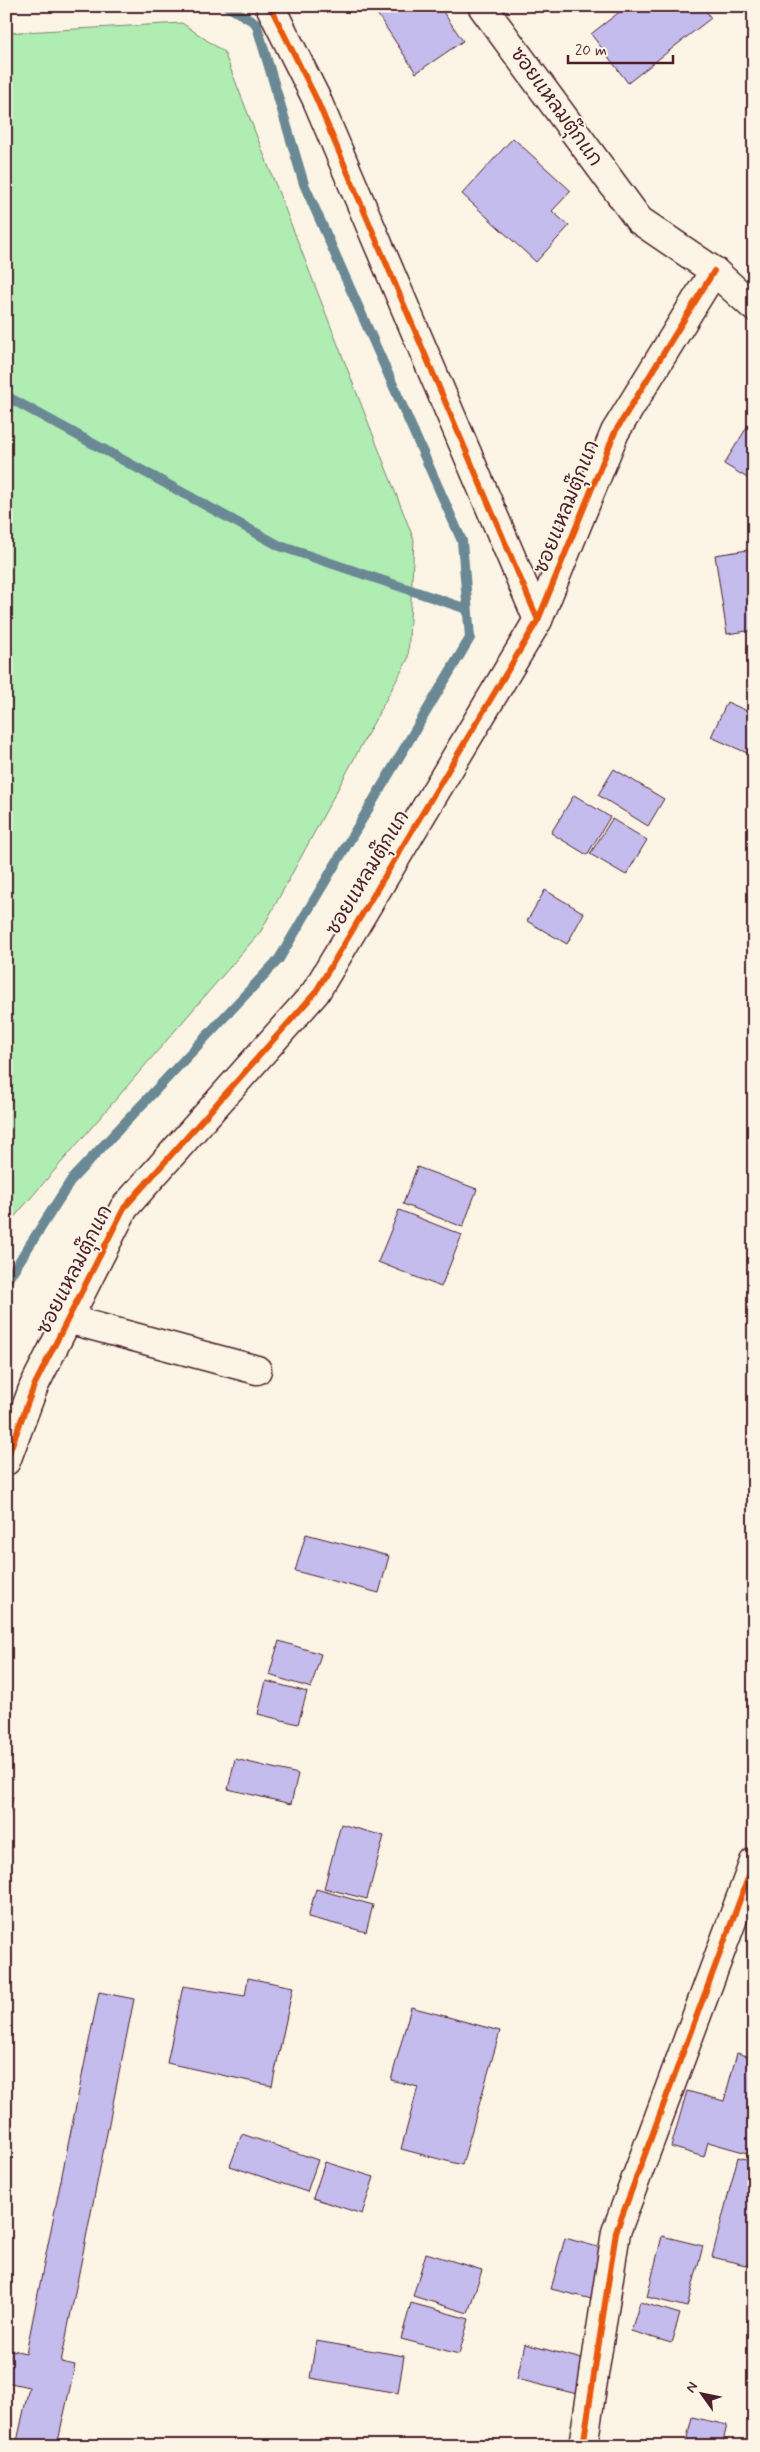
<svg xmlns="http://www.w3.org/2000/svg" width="760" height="2452" font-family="Mynerve,'Playpen Sans Thai',sans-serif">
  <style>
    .green { fill: #b0edb3; stroke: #7d866f }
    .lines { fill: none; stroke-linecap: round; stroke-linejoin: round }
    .stream { stroke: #6a8995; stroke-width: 10 }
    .building { fill: #c5bcee; stroke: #4a1f2b }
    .minor-casing { stroke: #4a1f2b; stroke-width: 31 }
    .minor { stroke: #fcf5e5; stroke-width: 28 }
    .cycleway-casing { stroke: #fcf5e5; stroke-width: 9 }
    .cycleway { stroke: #e8590c; stroke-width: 6 }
    .labels { text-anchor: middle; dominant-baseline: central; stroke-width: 4; stroke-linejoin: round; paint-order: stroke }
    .street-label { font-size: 20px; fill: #4a1f2b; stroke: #fcf5e5 }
  </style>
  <rect width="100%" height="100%" fill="#fcf5e5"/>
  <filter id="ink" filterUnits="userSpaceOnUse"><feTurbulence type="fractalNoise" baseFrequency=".02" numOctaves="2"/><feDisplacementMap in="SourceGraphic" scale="10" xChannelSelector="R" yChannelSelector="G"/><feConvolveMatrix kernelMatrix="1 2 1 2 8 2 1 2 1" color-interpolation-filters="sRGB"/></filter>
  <g filter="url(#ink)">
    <path class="green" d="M182,23L224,52L414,540L408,659L261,931L10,1222L6,1230V33Z"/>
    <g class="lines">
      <g class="stream">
        <path d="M6,396L280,546L467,609"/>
        <path d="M6,1282L72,1179L279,959L470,638L462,541L304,184L256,23L227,6"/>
      </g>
    </g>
    <g class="building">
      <path d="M372,6H439L463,41L416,73Z"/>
      <path d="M627,6H702L711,18L628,83L591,34Z"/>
      <path d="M513,138L571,191L552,211L569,226L536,262L462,194Z"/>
      <path d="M754,416V482L724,464Z"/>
      <path d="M754,549V630L727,634L715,555Z"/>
      <path d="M727,702L754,714V756L711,737Z"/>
      <path d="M614,769L664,799L648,826L598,795Z"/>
      <path d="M574,795L610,817L587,855L551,833Z"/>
      <path d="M612,819L647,840L626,875L590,854Z"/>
      <path d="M545,890L584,913L567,944L527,921Z"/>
      <path d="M417,1167L477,1189L463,1227L403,1204Z"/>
      <path d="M399,1210L462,1235L441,1287L378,1262Z"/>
      <path d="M306,1534L389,1556L379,1593L295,1571Z"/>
      <path d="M279,1641L321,1654L311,1688L269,1675Z"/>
      <path d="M266,1681L307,1692L298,1724L258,1714Z"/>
      <path d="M235,1759L298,1774L291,1804L228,1789Z"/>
      <path d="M6,1795L13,1797L6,1831Z"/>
      <path d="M341,1824L384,1836L367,1899L324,1888Z"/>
      <path d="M316,1889L373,1905L366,1932L308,1917Z"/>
      <path d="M248,1978L293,1987L272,2086L167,2063L183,1986L245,1996Z"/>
      <path d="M99,1992L134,1999L61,2362L75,2365L57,2446H16L29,2387L6,2382V2374L12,2350L26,2353Z"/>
      <path d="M411,2007L500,2031L462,2165L401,2149L418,2087L391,2080Z"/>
      <path d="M737,2053L754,2058V2155L708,2142L704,2157L671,2147L687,2091L724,2101Z"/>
      <path d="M242,2134L318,2160L307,2192L230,2166Z"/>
      <path d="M738,2157L754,2161V2267L712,2257Z"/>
      <path d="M325,2162L374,2177L362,2214L313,2198Z"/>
      <path d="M662,2236L703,2246L687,2307L647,2297Z"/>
      <path d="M565,2238L605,2249L592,2299L551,2289Z"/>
      <path d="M426,2253L482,2270L468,2313L413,2296Z"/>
      <path d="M640,2302L680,2314L671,2343L631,2331Z"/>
      <path d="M411,2303L469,2319L459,2354L401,2339Z"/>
      <path d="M316,2341L404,2356L398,2393L310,2378Z"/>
      <path d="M525,2344L590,2361L581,2395L517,2379Z"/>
      <path d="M692,2417L727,2425L722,2446H685Z"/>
    </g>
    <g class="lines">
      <g class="minor-casing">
        <g id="minor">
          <path d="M270,6L316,98L538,620"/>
          <path d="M482,6L639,220L714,271L754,307"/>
          <path d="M67,1319L257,1370"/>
          <path d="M6,1461L34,1386L124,1208L315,993L538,620L615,432L714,271"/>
          <path d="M583,2446L616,2232L754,1862"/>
        </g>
      </g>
      <use href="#minor" class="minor"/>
      <g class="cycleway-casing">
        <g id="cycleway">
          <path d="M270,6L316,98L538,620"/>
          <path d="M6,1461L34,1386L124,1208L315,993L538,620L615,432L714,271"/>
          <path d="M583,2446L616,2232L754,1862"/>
        </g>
      </g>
      <use href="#cycleway" class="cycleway"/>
    </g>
  </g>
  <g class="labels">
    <g class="street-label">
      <text transform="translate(556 107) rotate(54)">ซอยแหลมตุ๊กแก</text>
      <text transform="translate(567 507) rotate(-68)">ซอยแหลมตุ๊กแก</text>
      <text transform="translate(368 873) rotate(-59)">ซอยแหลมตุ๊กแก</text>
      <text transform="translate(75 1270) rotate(-63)">ซอยแหลมตุ๊กแก</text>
    </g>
  </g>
  <rect width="760" height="2452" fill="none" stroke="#fcf5e5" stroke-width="25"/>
  <rect x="12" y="12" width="735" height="2427" fill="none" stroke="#4a1f2b" stroke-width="2" filter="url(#ink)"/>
  <g transform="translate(702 2394) rotate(303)" stroke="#fcf5e5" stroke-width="4" paint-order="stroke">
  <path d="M0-4L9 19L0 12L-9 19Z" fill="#4a1f2b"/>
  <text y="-8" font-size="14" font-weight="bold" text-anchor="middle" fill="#4a1f2b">N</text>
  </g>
  <path d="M568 55v8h105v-8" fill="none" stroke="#4a1f2b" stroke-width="2.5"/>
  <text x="575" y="55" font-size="15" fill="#4a1f2b" stroke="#fcf5e5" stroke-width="4" paint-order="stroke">20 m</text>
</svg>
